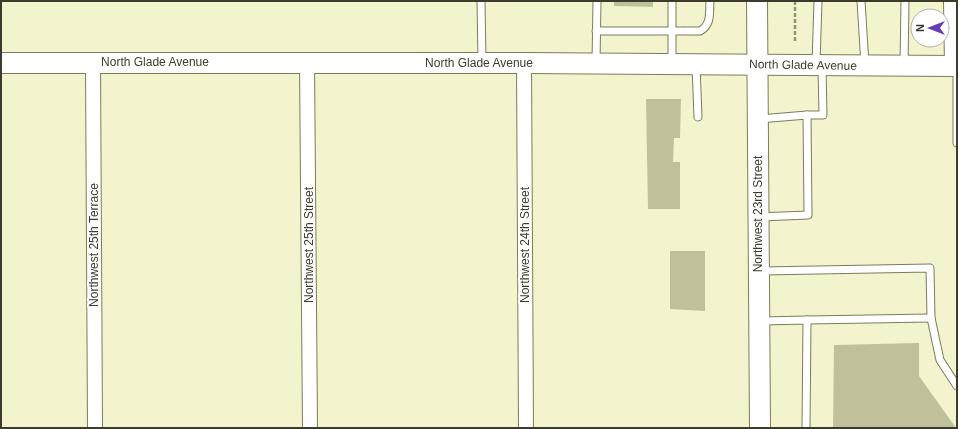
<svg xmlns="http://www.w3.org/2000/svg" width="958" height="429" font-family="Helvetica,sans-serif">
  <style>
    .building { fill: #c0c09b }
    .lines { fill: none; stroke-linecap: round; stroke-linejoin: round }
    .lane-casing { stroke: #7d7c5a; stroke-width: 9 }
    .street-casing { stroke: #7d7c5a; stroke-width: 16 }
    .secondary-casing { stroke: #7d7c5a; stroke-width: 22 }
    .path { stroke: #929278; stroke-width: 2.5; stroke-dasharray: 4 2; stroke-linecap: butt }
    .lane { stroke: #fff; stroke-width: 7 }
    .street { stroke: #fff; stroke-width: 14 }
    .secondary { stroke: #fff; stroke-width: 20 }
    .labels { text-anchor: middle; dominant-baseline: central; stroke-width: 4; stroke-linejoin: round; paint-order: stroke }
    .street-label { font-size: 12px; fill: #3c3c2d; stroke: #fff }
  </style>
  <rect width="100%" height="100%" fill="#f3f3cd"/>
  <g class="building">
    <path d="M614,1H653V7L614,6Z"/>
    <path d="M646,99H681L680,138H674L673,162H680V209H648Z"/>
    <path d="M670,251H705V311L670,309Z"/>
    <path d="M919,343V376L956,428H833L834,345Z"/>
  </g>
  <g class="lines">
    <g class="lane-casing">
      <g id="lane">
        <path d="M481,1L482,61"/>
        <path d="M672,1V64"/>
        <path d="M861,1L865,65"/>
        <path d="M596,31H700C712,24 709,13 710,1"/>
        <path d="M596,63L597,1"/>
        <path d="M816,64L818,1"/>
        <path d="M696,65L698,117"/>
        <path d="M904,65L905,1"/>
        <path d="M957,66V143"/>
        <path d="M807,115H823L822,67"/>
        <path d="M759,217L808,215L807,115L760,119"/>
        <path d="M760,271L930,268L931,318L940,360L957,386"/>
        <path d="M807,320L931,318"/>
        <path d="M761,321L807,320L806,428"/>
      </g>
    </g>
    <g class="street-casing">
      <g id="street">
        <path d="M951,1L952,66"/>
        <path d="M93,62L95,428"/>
        <path d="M307,62L310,428"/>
        <path d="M524,63L526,428"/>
      </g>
    </g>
    <g class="secondary-casing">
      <g id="secondary">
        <path d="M757,1L760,428"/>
        <path d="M1,63H524L957,66"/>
      </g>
    </g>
    <path class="path" d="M795,1V43"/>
    <use href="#lane" class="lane"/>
    <use href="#street" class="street"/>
    <use href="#secondary" class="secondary"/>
  </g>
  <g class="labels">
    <g class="street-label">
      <text x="155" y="62">North Glade Avenue</text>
      <text x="479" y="63">North Glade Avenue</text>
      <text transform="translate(803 65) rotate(1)">North Glade Avenue</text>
      <text transform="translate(758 214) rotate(-90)">Northwest 23rd Street</text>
      <text transform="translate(94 245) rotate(-90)">Northwest 25th Terrace</text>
      <text transform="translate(309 245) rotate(-90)">Northwest 25th Street</text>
      <text transform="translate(525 245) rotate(-90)">Northwest 24th Street</text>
    </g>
  </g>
  <rect width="958" height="429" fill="none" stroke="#3c3c2d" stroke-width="4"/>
  <g transform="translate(930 28) rotate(270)"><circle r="19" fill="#ffffff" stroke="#b1b1ab"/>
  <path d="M0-3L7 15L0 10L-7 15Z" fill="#693bb3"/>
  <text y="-6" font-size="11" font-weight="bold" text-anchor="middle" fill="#3c3c2d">N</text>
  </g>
</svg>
